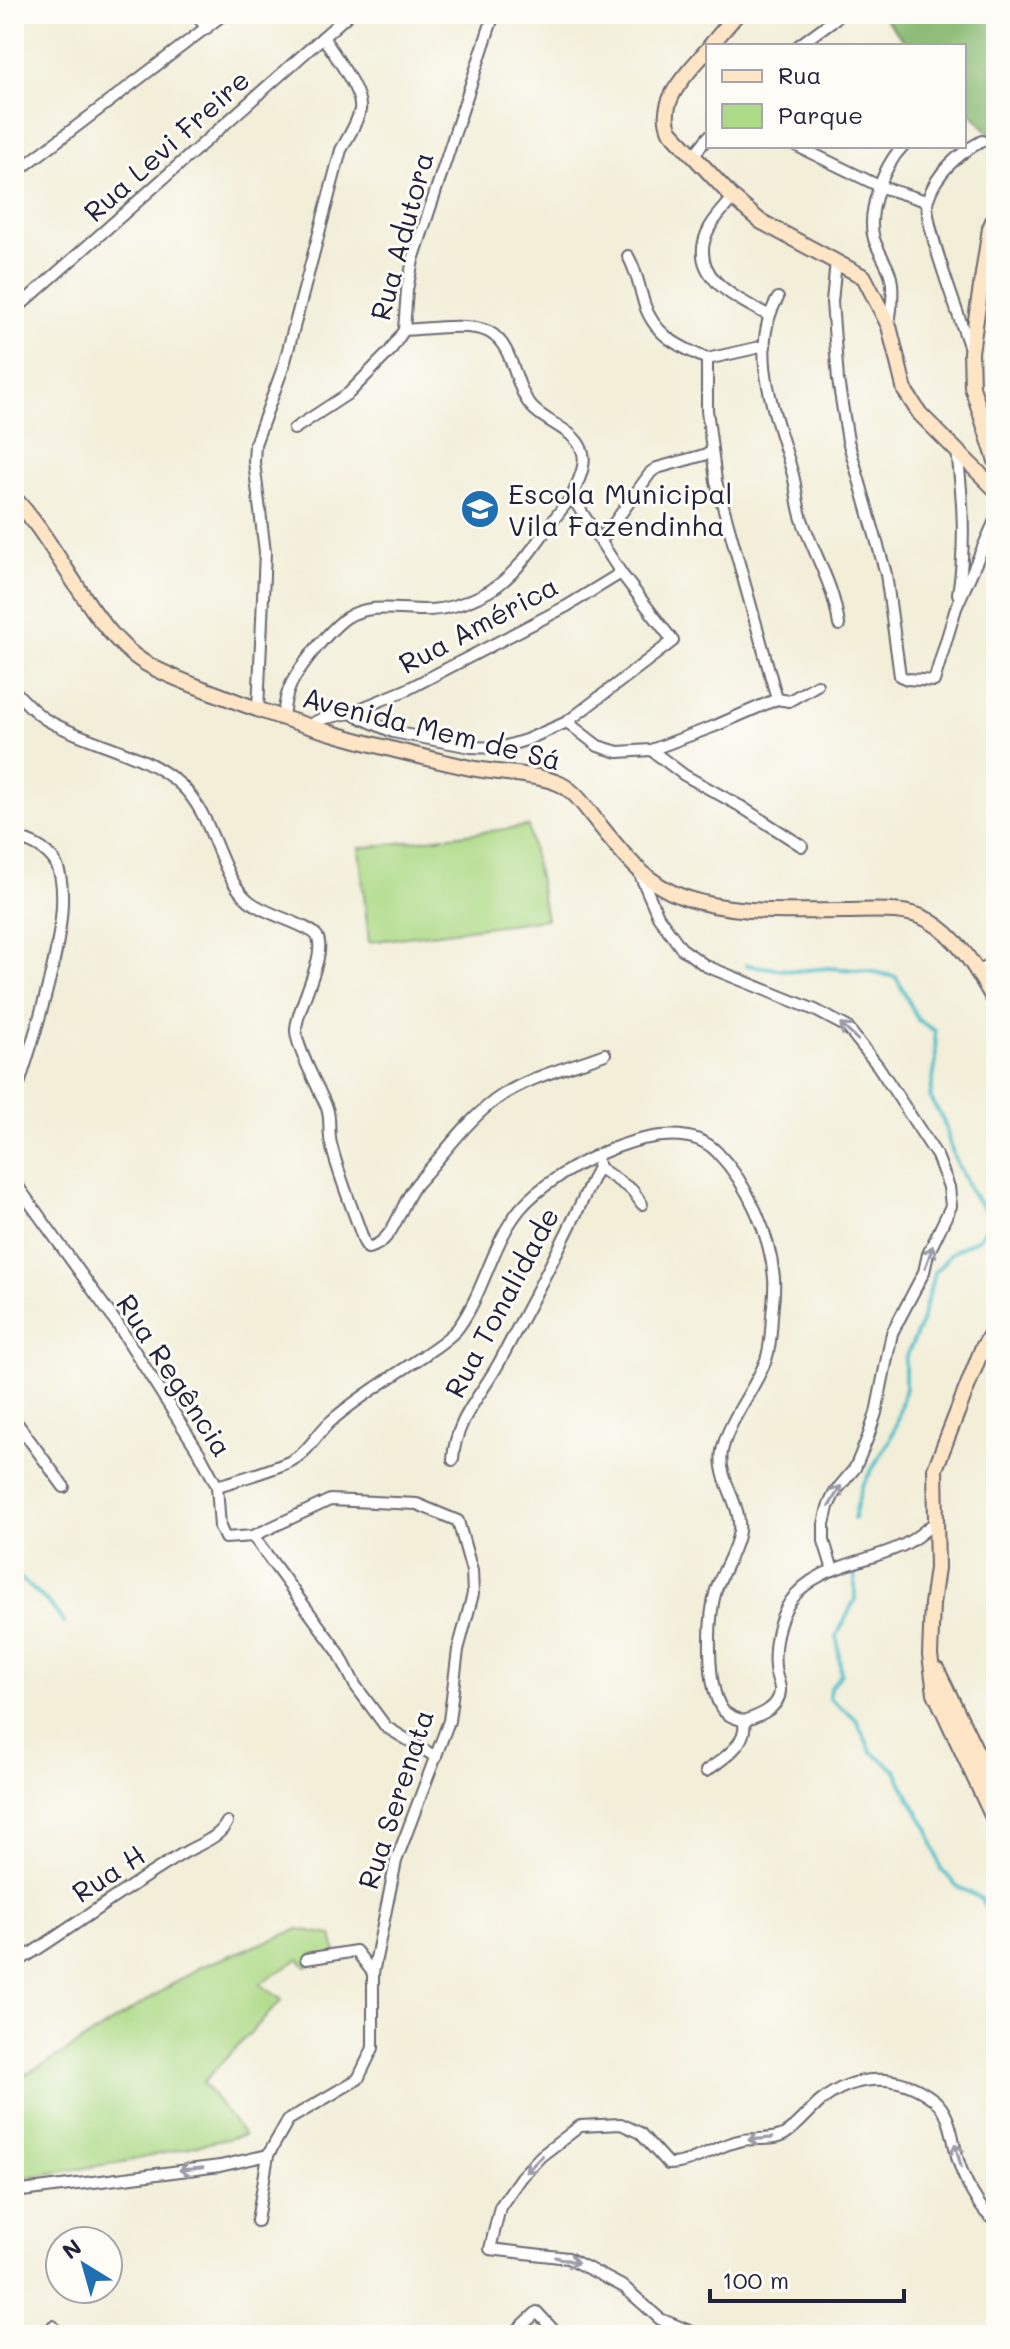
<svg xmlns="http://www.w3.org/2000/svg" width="1010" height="2349" font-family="Mali,sans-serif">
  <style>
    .green { fill: #adda86; stroke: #687e60; stroke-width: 2 }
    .forest { fill: #8aba73; stroke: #566e57; stroke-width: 2 }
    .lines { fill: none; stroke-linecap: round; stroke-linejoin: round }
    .stream { stroke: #50bec7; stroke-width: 4 }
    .street-casing { stroke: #6b6972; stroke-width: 14 }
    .secondary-casing { stroke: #6b6972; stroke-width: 18 }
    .street { stroke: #fff; stroke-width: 10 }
    .secondary { stroke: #fde5c5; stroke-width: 14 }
    .oneway { stroke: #9c9ca7 }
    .labels { text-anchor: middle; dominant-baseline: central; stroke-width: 6; stroke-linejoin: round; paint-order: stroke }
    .street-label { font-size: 28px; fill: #22223b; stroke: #fdfcf7 }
    .poi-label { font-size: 28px; fill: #22223b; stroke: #fdfcf7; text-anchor: start }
  </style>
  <rect width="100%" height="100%" fill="#fdfcf7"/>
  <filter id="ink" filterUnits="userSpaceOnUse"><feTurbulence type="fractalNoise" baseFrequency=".0125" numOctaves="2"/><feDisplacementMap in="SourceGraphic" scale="16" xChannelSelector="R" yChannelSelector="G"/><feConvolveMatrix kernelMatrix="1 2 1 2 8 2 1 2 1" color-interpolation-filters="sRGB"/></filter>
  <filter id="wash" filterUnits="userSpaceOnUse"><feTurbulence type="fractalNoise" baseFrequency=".006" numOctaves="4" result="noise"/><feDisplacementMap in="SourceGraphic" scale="32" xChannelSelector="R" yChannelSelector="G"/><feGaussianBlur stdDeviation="1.8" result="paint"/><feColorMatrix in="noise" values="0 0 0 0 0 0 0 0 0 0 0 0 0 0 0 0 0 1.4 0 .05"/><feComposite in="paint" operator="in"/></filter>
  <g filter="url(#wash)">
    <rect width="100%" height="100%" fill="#f2eed8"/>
    <g class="green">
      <path d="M528,826L546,919L369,942L359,848Z"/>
      <path d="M299,1929L332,1935L336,1952L306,1967L299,1959L260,1984L282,2000L203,2082L244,2135L128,2161L14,2179V2087L27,2073L59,2056L200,1967Z"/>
    </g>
    <path class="forest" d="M881,14H996V140L964,106V46H909Z"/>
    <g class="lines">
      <g class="stream">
        <path d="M746,965L795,971L829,968L869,971L896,977L918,1020L935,1031L936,1061L930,1097L943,1120L953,1154L971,1192L992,1220L979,1238L953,1252L935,1272L919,1329L905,1359V1388L896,1424L890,1440L862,1486L854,1518"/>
        <path d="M14,1573L50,1604L64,1623"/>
        <path d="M855,1574V1599L837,1636L841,1674L830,1689L829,1698L856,1719L871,1751L896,1771L910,1799L928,1828L941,1869L957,1886L982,1899L996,1936"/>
      </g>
    </g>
  </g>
  <g filter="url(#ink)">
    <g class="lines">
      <g class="street-casing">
        <g id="street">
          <path d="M195,14L207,28"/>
          <path d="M798,46L836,18"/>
          <path d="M797,146L881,187L926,201"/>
          <path d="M693,156L708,137"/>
          <path d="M14,174L224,14"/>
          <path d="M733,198C724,209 712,220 707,233C688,277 738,299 768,315"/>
          <path d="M628,256C637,272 639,286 644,303C654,335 678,346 707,359V410L716,481L777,699"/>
          <path d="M836,261L832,302L838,380L848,441L886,574L900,676L907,679L934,681L956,608L996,518"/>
          <path d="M778,298C746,351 778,420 793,475C797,490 797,507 803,522C817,561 833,583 839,625"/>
          <path d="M14,311L349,14"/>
          <path d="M889,324C891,308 895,290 890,274C886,262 878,251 874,239C866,212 884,165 903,146"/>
          <path d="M970,349C962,323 921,219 928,199C936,173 959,153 982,141"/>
          <path d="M707,359L765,346"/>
          <path d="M294,429L349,393L390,351L404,330L407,290L413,260L494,14"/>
          <path d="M957,451C963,500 966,546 958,594"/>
          <path d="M601,541L651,472L657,468L711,453"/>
          <path d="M14,690C24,701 33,711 45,719C87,744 144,751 181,785C215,817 218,874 248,900C263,914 310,925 317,936C328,955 297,1006 296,1029C295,1046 320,1090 327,1108C331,1119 328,1132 331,1144C339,1177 353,1209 364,1242L368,1248C396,1243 401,1199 419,1181C445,1153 469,1117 501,1096C531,1076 571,1067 605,1054"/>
          <path d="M258,710L265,552L254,462L255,444L284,365L341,150C348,137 357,124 360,110C363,92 333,53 323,37"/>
          <path d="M350,713L393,732L471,747L500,748L526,740L567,722L673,641L621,573L572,497C577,483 588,464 582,450C573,428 545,423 531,406C513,385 515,346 489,332C470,322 426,329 404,330"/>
          <path d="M283,718C285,689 294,676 312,653C322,641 333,627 346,618C370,602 402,611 430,610C448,609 466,603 482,595C522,576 543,528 572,497"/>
          <path d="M567,722L598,746L618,752L651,750L715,726L777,699L789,701L817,685"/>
          <path d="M307,726L321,719L350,713L406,690L567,606L621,573"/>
          <path d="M651,750L684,775L740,806L802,846"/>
          <path d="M14,837C30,842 45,847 55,862C81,905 29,1051 14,1100"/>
          <path d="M638,870L658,916L681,948L706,966L815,1010L847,1027L878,1066L937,1156L949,1187L951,1206L928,1254L924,1272L892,1333L876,1413L868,1437L855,1468L835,1492L828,1507L824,1524V1541L833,1570"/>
          <path d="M979,971L996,961"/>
          <path d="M598,1163V1167L632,1190L642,1204"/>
          <path d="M14,1181L118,1325L200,1454L217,1486L220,1527L225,1538L253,1536L330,1500L417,1504L458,1521L472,1571L473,1594L458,1650L449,1721L396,1861L373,1973"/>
          <path d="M14,1419L64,1487"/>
          <path d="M453,1460C455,1419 482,1395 500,1361C534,1297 568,1233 598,1167"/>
          <path d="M217,1486C241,1479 266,1472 289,1462C308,1453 315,1436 330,1422C355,1399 394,1376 423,1356C434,1348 449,1339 458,1328C484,1293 492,1243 520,1209C553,1169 673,1105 717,1152C748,1184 770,1234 774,1278C775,1291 773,1303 772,1316C771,1331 771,1345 766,1360C754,1391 729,1419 722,1451C717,1480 742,1503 739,1531C736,1551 722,1571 716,1590C708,1617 706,1686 722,1709C727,1716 736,1718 744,1721C758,1716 779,1709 780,1691C781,1685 775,1675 775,1667C773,1647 778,1619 790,1602C812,1567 864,1563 899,1547C912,1542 923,1532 934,1523"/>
          <path d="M253,1536L339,1653L355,1685L386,1727L436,1757"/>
          <path d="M706,1771C722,1760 748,1744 744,1721"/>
          <path d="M14,1964C71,1929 124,1888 182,1854C198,1844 219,1839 227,1822"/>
          <path d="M14,2192L220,2166L268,2155"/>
          <path d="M257,2221L268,2155L288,2120L358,2079L373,2048V1973L356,1951L306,1959"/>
          <path d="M53,2326L56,2335"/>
          <path d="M512,2335L537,2312L558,2335"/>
          <path d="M699,2335L660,2319L624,2287L568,2258L490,2249L500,2207L521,2177L541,2156L580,2126L621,2124L640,2133L668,2164C695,2164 717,2144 743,2140C756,2138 774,2141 785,2134C798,2126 809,2111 821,2101C854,2074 898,2072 933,2099C952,2114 952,2139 958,2160C964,2180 979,2210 996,2222"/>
        </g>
      </g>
      <g class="secondary-casing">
        <g id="secondary">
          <path d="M710,46L737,14"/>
          <path d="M708,49C690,71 656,100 670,131L733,198L760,221L864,277L889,326L905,391L920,414L996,490"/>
          <path d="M996,214L990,228L971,352L972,387L996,461"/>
          <path d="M14,498C58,543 93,632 145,663C167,676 193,685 217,694C297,726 382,748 466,767C495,774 528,772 555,782C573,788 583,804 594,818C620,850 643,883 683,897C734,915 791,911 845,911C870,911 905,907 928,920C960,938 978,972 996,1003"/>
          <path d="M996,1325L982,1349L935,1469L937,1568L932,1604L930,1655L935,1693L996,1824"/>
          <path d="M937,1670L996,1792"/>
        </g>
      </g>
      <use href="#street" class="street"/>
      <use href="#secondary" class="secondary"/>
    </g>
    <defs><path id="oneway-shaft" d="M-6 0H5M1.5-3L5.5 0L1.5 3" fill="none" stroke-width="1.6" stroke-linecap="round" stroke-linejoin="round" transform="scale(2)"/></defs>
    <g class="oneway">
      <use href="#oneway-shaft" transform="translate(849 1032) rotate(-137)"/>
      <use href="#oneway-shaft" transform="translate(929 1257) rotate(-70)"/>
      <use href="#oneway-shaft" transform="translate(835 1496) rotate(-60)"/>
      <use href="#oneway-shaft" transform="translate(760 2139) rotate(175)"/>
      <use href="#oneway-shaft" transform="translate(958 2155) rotate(-105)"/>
      <use href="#oneway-shaft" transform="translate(534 2164) rotate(135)"/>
      <use href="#oneway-shaft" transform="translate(191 2169) rotate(174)"/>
      <use href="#oneway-shaft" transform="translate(567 2260) rotate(14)"/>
    </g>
  </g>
  <defs>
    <g id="school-disc" transform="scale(2)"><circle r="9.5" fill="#1f6fb2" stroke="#fdfcf7"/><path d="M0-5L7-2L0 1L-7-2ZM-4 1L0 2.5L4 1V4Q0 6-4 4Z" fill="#fff"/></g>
  </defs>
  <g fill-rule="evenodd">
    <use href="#school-disc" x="480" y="509"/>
  </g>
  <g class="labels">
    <g class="street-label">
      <text transform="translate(166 145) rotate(-42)">Rua Levi Freire</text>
      <text transform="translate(401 236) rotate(-75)">Rua Adutora</text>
      <text transform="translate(478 624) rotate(-28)">Rua América</text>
      <text transform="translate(432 728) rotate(14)">Avenida Mem de Sá</text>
      <text transform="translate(501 1302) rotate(-62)">Rua Tonalidade</text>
      <text transform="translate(175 1375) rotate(57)">Rua Regência</text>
      <text transform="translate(395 1799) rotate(-72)">Rua Serenata</text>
      <text transform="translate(108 1873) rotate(-33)">Rua H</text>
    </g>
    <g class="poi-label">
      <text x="508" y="493">Escola Municipal<tspan x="508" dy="32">Vila Fazendinha</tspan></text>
    </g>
  </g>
  <rect width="1010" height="2349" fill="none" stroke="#fdfcf7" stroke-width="48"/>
  <rect x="706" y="44" width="260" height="104" fill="#fdfcf7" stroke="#a5a5ac" stroke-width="2"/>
  <rect x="722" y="70" width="40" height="12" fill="#fde5c5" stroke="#a5a5ac" stroke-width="2"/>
  <text x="778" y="84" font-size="24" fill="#22223b">Rua</text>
  <rect x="722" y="104" width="40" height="24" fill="#adda86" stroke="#a5a5ac" stroke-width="2"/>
  <text x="778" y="124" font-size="24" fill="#22223b">Parque</text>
  <g transform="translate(84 2265) rotate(323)"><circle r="38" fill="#fdfcf7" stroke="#a5a5ac" stroke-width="2"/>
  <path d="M0-6L14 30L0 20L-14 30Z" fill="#1f6fb2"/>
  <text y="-12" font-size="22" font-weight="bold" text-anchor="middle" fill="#22223b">N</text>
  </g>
  <path d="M710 2289v12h194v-12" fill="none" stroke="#22223b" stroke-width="4"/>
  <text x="722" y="2289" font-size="24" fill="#22223b" stroke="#fdfcf7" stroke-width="6" paint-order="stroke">100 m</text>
</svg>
